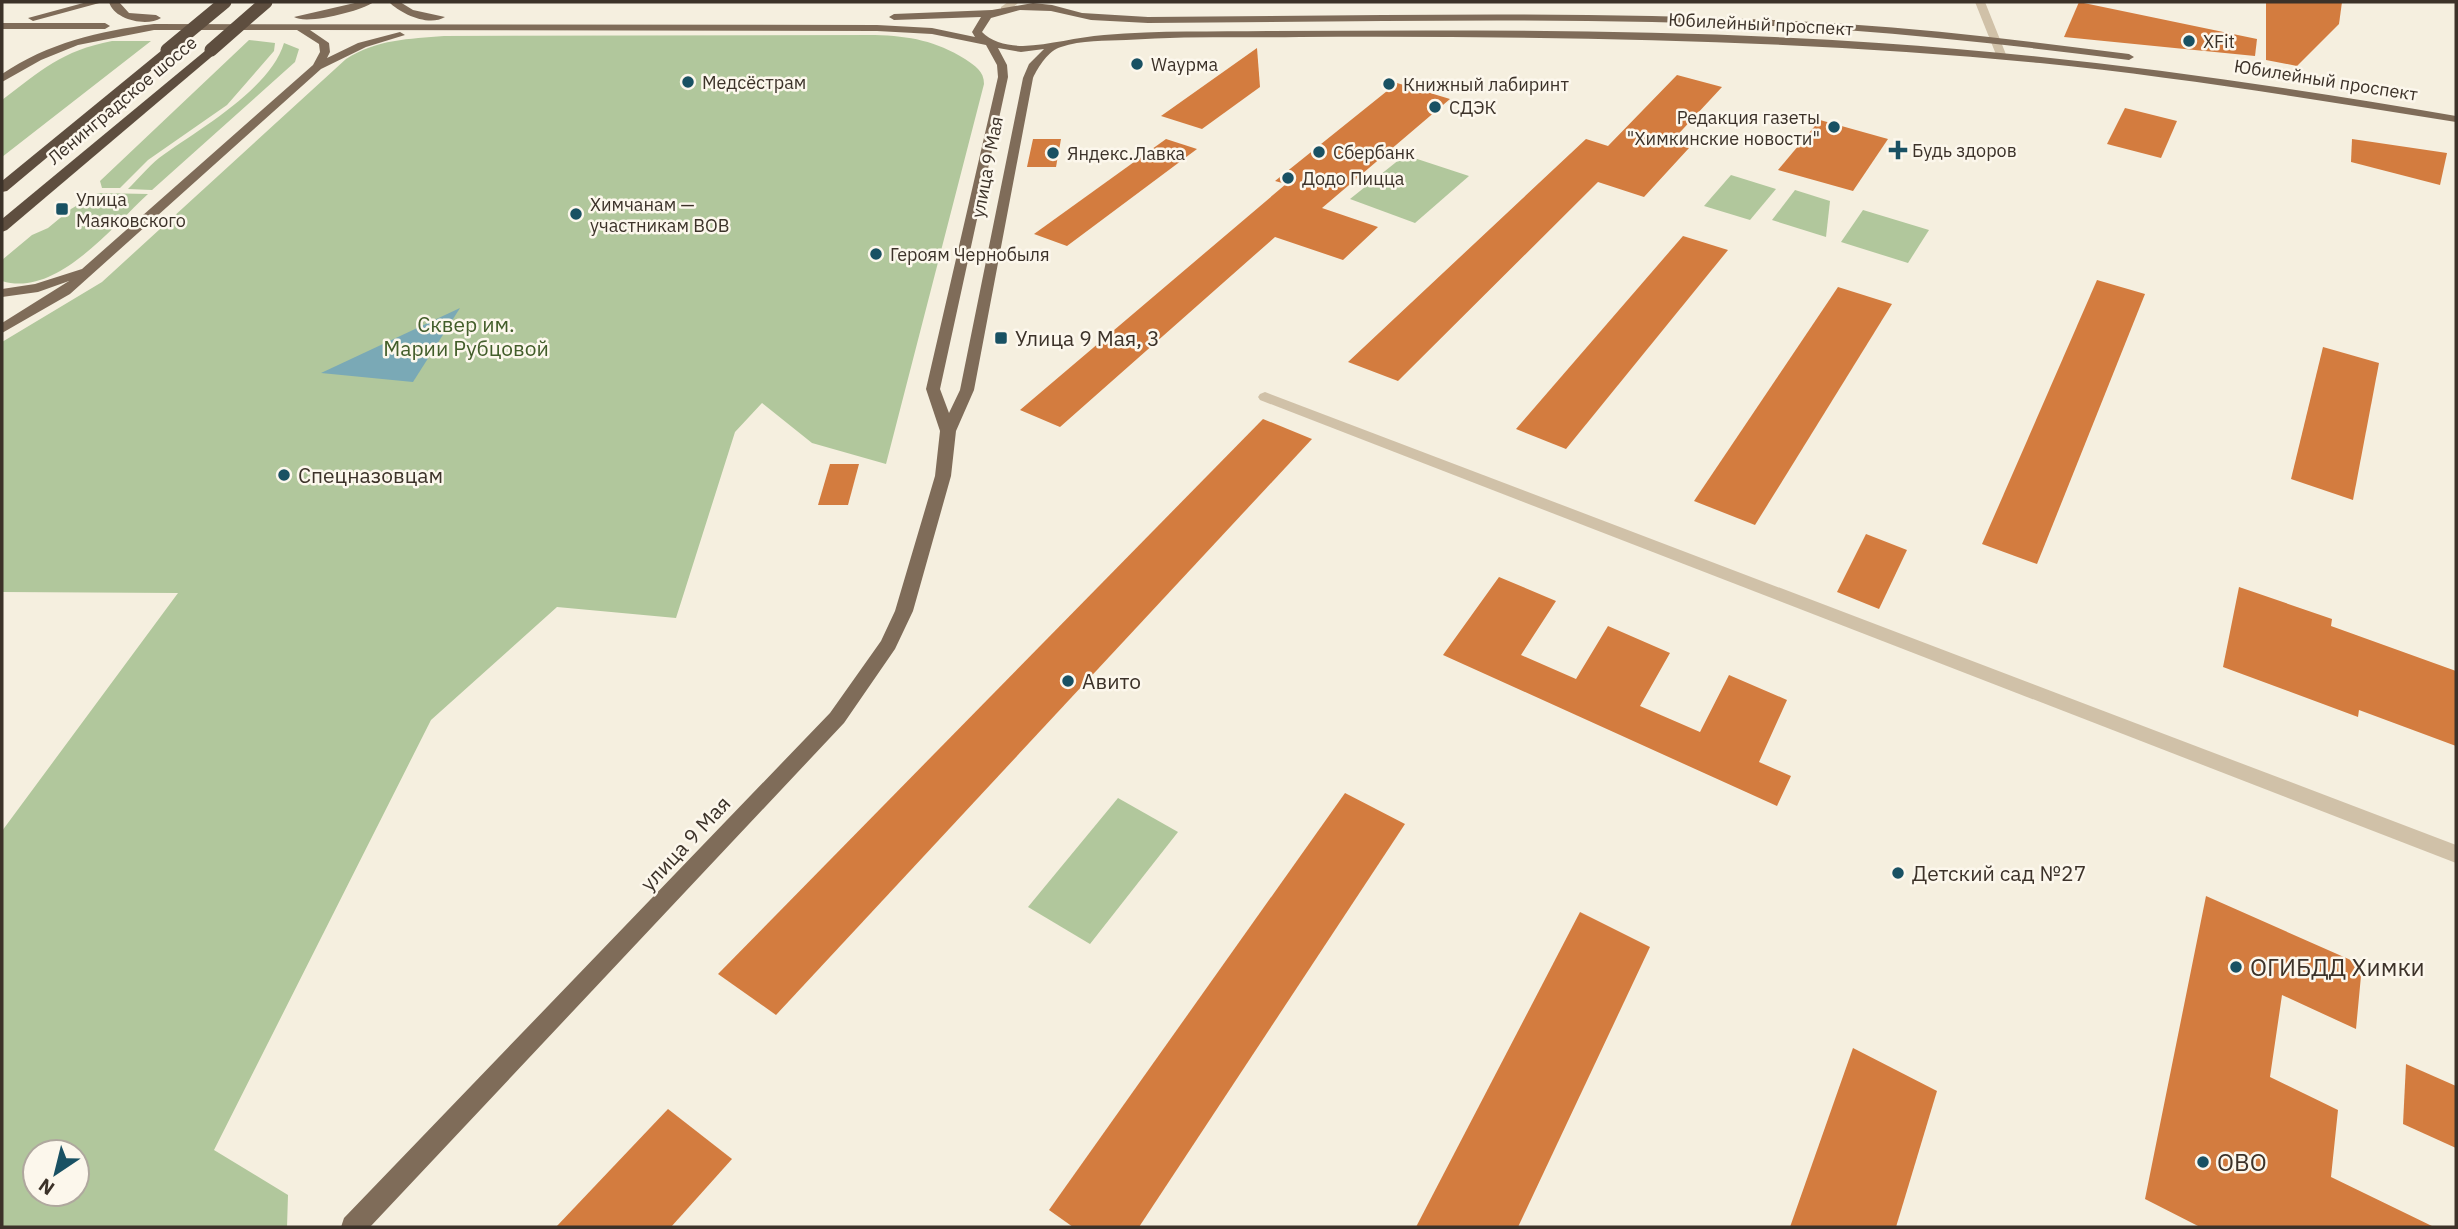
<svg xmlns="http://www.w3.org/2000/svg" width="2458" height="1229" font-family="'IBM Plex Sans',sans-serif">
  <style>
    .green { fill: #b1c79c; fill-rule: evenodd }
    .water { fill: #7aa9b6 }
    .building { fill: #d37c3f }
    .lines { fill: none; stroke-linecap: round; stroke-linejoin: round }
    .minor { fill: #d0c1a8; fill-rule: evenodd }
    .major { fill: #7f6c59; fill-rule: evenodd }
    .highway { fill: #5e4e3f; fill-rule: evenodd }
    .highway-bridge { stroke: #5e4e3f; stroke-width: 13 }
    .poi-dot { fill: #195163; stroke: #fcf7ec; stroke-width: 2.5 }
    .labels { text-anchor: middle; dominant-baseline: central; stroke-width: 5; stroke-linejoin: round; paint-order: stroke }
    .far-street-label { font-size: 18px; fill: #3c3229; stroke: #fcf7ec }
    .far-poi-label { font-size: 18px; fill: #3c3229; stroke: #fcf7ec; text-anchor: start }
    .park-label { font-size: 21px; fill: #425d2a; stroke: #fcf7ec }
    .poi-label { font-size: 21px; fill: #3c3229; stroke: #fcf7ec; text-anchor: start }
    .street-label { font-size: 21px; fill: #3c3229; stroke: #fcf7ec }
    .near-poi-label { font-size: 24px; fill: #3c3229; stroke: #fcf7ec; text-anchor: start }
  </style>
  <rect width="100%" height="100%" fill="#f5efdf"/>
  <g class="green">
    <path d="M875,35C910,36 936,41 965,59C975,66 984,71 984,84L886,464L812,443L762,403L735,432L676,618L557,607L431,720L214,1150L288,1195L287,1227H2V831L178,593L2,592V342L102,282L346,59C377,39 409,39 444,36ZM35,1152H77V1194H35Z"/>
    <path d="M249,40L275,43L274,51L227,105L148,160L120,188H102L100,181Z"/>
    <path d="M112,41H151L2,157V100C42,70 61,51 112,41Z"/>
    <path d="M284,43L299,49L295,62L152,190L128,189C138,179 148,167 159,158C196,131 270,90 284,43Z"/>
    <path d="M1405,155L1469,176L1415,223L1350,199Z"/>
    <path d="M1731,175L1776,189L1750,220L1704,206Z"/>
    <path d="M1795,190L1830,201L1826,237L1772,220Z"/>
    <path d="M98,193L148,194C112,227 56,298 2,281V260L32,235L48,228L71,209Z"/>
    <path d="M1863,210L1929,230L1908,263L1841,242Z"/>
    <path d="M1118,798L1178,832L1090,944L1028,907Z"/>
  </g>
  <path class="water" d="M460,308L413,382L321,373Z"/>
  <g class="building">
    <path d="M2079,2L2257,39L2255,56L2064,37Z"/>
    <path d="M2266,2H2342L2339,24L2297,66L2266,60Z"/>
    <path d="M1257,48L1260,87L1202,129L1161,116Z"/>
    <path d="M1677,75L1722,87L1670,143L1689,148L1644,197L1598,182L1398,381L1348,362L1586,139L1608,146Z"/>
    <path d="M1397,83L1450,99L1322,208L1378,227L1343,260L1275,237L1060,427L1020,410L1286,184L1275,181Z"/>
    <path d="M2125,108L2177,121L2161,158L2107,144Z"/>
    <path d="M1820,120L1888,139L1853,191L1778,170Z"/>
    <path d="M1033,139H1061L1056,167H1027Z"/>
    <path d="M1166,139L1197,149L1067,246L1034,234Z"/>
    <path d="M2352,139L2447,153L2440,185L2351,162Z"/>
    <path d="M1683,236L1728,250L1566,449L1516,429Z"/>
    <path d="M2097,280L2145,294L2037,564L1982,544Z"/>
    <path d="M1838,287L1892,304L1755,525L1694,501Z"/>
    <path d="M2323,347L2379,363L2353,500L2291,479Z"/>
    <path d="M1263,419L1312,439L776,1015L718,974Z"/>
    <path d="M830,464H859L848,505H818Z"/>
    <path d="M1866,534L1907,550L1879,609L1837,592Z"/>
    <path d="M1499,577L1556,601L1521,655L1576,679L1608,626L1670,653L1640,706L1700,732L1729,675L1787,700L1759,762L1791,776L1777,806L1443,655Z"/>
    <path d="M2239,587L2332,619L2331,626L2456,671V746L2359,710L2358,717L2223,667Z"/>
    <path d="M1345,793L1405,824L1139,1227H1073L1049,1210Z"/>
    <path d="M2206,896L2362,965L2356,1029L2282,995L2270,1077L2338,1110L2331,1177L2434,1227H2200L2145,1199Z"/>
    <path d="M1580,912L1650,947L1518,1227H1416Z"/>
    <path d="M1853,1048L1937,1091L1896,1227H1790Z"/>
    <path d="M2406,1064L2456,1086V1148L2403,1124Z"/>
    <path d="M668,1109L732,1159L671,1227H556Z"/>
  </g>
  <g class="lines">
    <g class="minor">
      <path d="M1008,2H1019L1009,11H1001V7Z"/>
      <path d="M1975,2H1985L2007,57L2006,59L1997,57Z"/>
      <path d="M1265,392L2456,845V863L1260,400L1258,397L1260,394Z"/>
    </g>
    <g class="major">
      <path d="M87,2H103L33,21L28,18Z"/>
      <path d="M109,2H119L129,13L156,15L161,18C147,27 114,20 109,2Z"/>
      <path d="M359,2H374C361,11 307,25 294,17Z"/>
      <path d="M389,2H400L413,10L445,17C429,27 401,14 389,2Z"/>
      <path d="M1033,3L1052,5L1082,13L1148,17C1380,16 1613,9 1845,24C1940,30 2035,42 2129,54L2134,57L2129,60C2035,48 1940,37 1845,30C1613,15 1380,22 1148,23L1091,20L1051,11L1020,10L991,18L982,32C991,42 1009,46 1023,46C1050,45 1077,37 1104,35C1159,30 1214,32 1268,31C1472,30 1676,29 1879,43C2073,56 2265,83 2456,116V122C2318,100 2179,77 2040,63C1794,39 1547,36 1300,37C1242,38 1184,36 1126,40C1106,41 1081,40 1061,47C1049,50 1038,67 1033,78L974,390L956,431L951,476L913,611L895,649L844,723L370,1227H341L344,1218L830,713L881,641L895,611L935,476L940,431L926,389L998,77L997,65L986,45L932,34L877,31L310,30L329,43L330,52L327,58L358,43L400,32L405,35L366,47L321,69L70,294L2,333V323L69,281L38,292L2,297V289L35,284L82,269L313,65L320,52L319,44L297,30H154L78,45L41,60L2,82V74C48,43 99,31 154,24L877,25L932,28L975,37L972,32L981,17L894,20L889,17L894,14L992,10ZM998,48L1021,52L1044,49L1029,64L1023,78L960,390L949,413L940,389L1008,77L1007,65Z"/>
      <path d="M2,23H105L110,26L105,29H2Z"/>
    </g>
    <g class="highway">
      <path d="M167,46L172,47V53L7,191L2,192V181Z"/>
      <path d="M211,46L216,47V53L7,230L2,232V219Z"/>
    </g>
    <g class="highway-bridge">
      <path d="M167,50L225,2"/>
      <path d="M211,50L266,2"/>
    </g>
  </g>
  <g class="poi-dot">
    <circle cx="2189" cy="41" r="7"/>
    <circle cx="1137" cy="64" r="7"/>
    <circle cx="688" cy="82" r="7"/>
    <circle cx="1389" cy="84" r="7"/>
    <circle cx="1435" cy="107" r="7"/>
    <circle cx="1834" cy="127" r="7"/>
    <path d="M1894.5 139.5h7v7h7v7h-7v7h-7v-7h-7v-7h7z"/>
    <circle cx="1319" cy="152" r="7"/>
    <circle cx="1053" cy="153" r="7"/>
    <circle cx="1288" cy="178" r="7"/>
    <rect x="55" y="202" width="14" height="14" rx="3.5"/>
    <circle cx="576" cy="214" r="7"/>
    <circle cx="876" cy="254" r="7"/>
    <rect x="994" y="331" width="14" height="14" rx="3.5"/>
    <circle cx="284" cy="475" r="7"/>
    <circle cx="1068" cy="681" r="7"/>
    <circle cx="1898" cy="873" r="7"/>
    <circle cx="2236" cy="967" r="7"/>
    <circle cx="2203" cy="1162" r="7"/>
  </g>
  <g class="labels">
    <g class="far-street-label">
      <text transform="translate(1761 24) rotate(3)">Юбилейный проспект</text>
      <text transform="translate(2326 80) rotate(9)">Юбилейный проспект</text>
      <text transform="translate(122 100) rotate(-40)">Ленинградское шоссе</text>
      <text transform="translate(987 167) rotate(-79)">улица 9 Мая</text>
    </g>
    <g class="far-poi-label">
      <text x="2203" y="41">XFit</text>
      <text x="1151" y="64">Wаурма</text>
      <text x="702" y="82">Медсёстрам</text>
      <text x="1403" y="84">Книжный лабиринт</text>
      <text x="1449" y="107">СДЭК</text>
      <text x="1820" y="117" text-anchor="end">Редакция газеты<tspan x="1820" dy="21">"Химкинские новости"</tspan></text>
      <text x="1912" y="150">Будь здоров</text>
      <text x="1333" y="152">Сбербанк</text>
      <text x="1067" y="153">Яндекс.Лавка</text>
      <text x="1302" y="178">Додо Пицца</text>
      <text x="76" y="199">Улица<tspan x="76" dy="21">Маяковского</tspan></text>
      <text x="590" y="204">Химчанам —<tspan x="590" dy="21">участникам ВОВ</tspan></text>
      <text x="890" y="254">Героям Чернобыля</text>
    </g>
    <g class="park-label">
      <text x="466" y="324">Сквер им.<tspan x="466" dy="24">Марии Рубцовой</tspan></text>
    </g>
    <g class="poi-label">
      <text x="1015" y="338">Улица 9 Мая, 3</text>
      <text x="298" y="475">Спецназовцам</text>
      <text x="1082" y="681">Авито</text>
      <text x="1912" y="873">Детский сад №27</text>
    </g>
    <g class="street-label">
      <text transform="translate(685 843) rotate(-47)">улица 9 Мая</text>
    </g>
    <g class="near-poi-label">
      <text x="2250" y="967">ОГИБДД Химки</text>
      <text x="2217" y="1162">ОВО</text>
    </g>
  </g>
  <rect width="2458" height="1229" fill="none" stroke="#3c3229" stroke-width="7"/>
  <g transform="translate(56 1173) rotate(215)"><circle r="33" fill="#fcf7ec" stroke="#afa89e" stroke-width="2"/>
  <path d="M0-5L12 26L0 18L-12 26Z" fill="#195163"/>
  <text y="-10" font-size="19" font-weight="bold" text-anchor="middle" fill="#3c3229">N</text>
  </g>
</svg>
